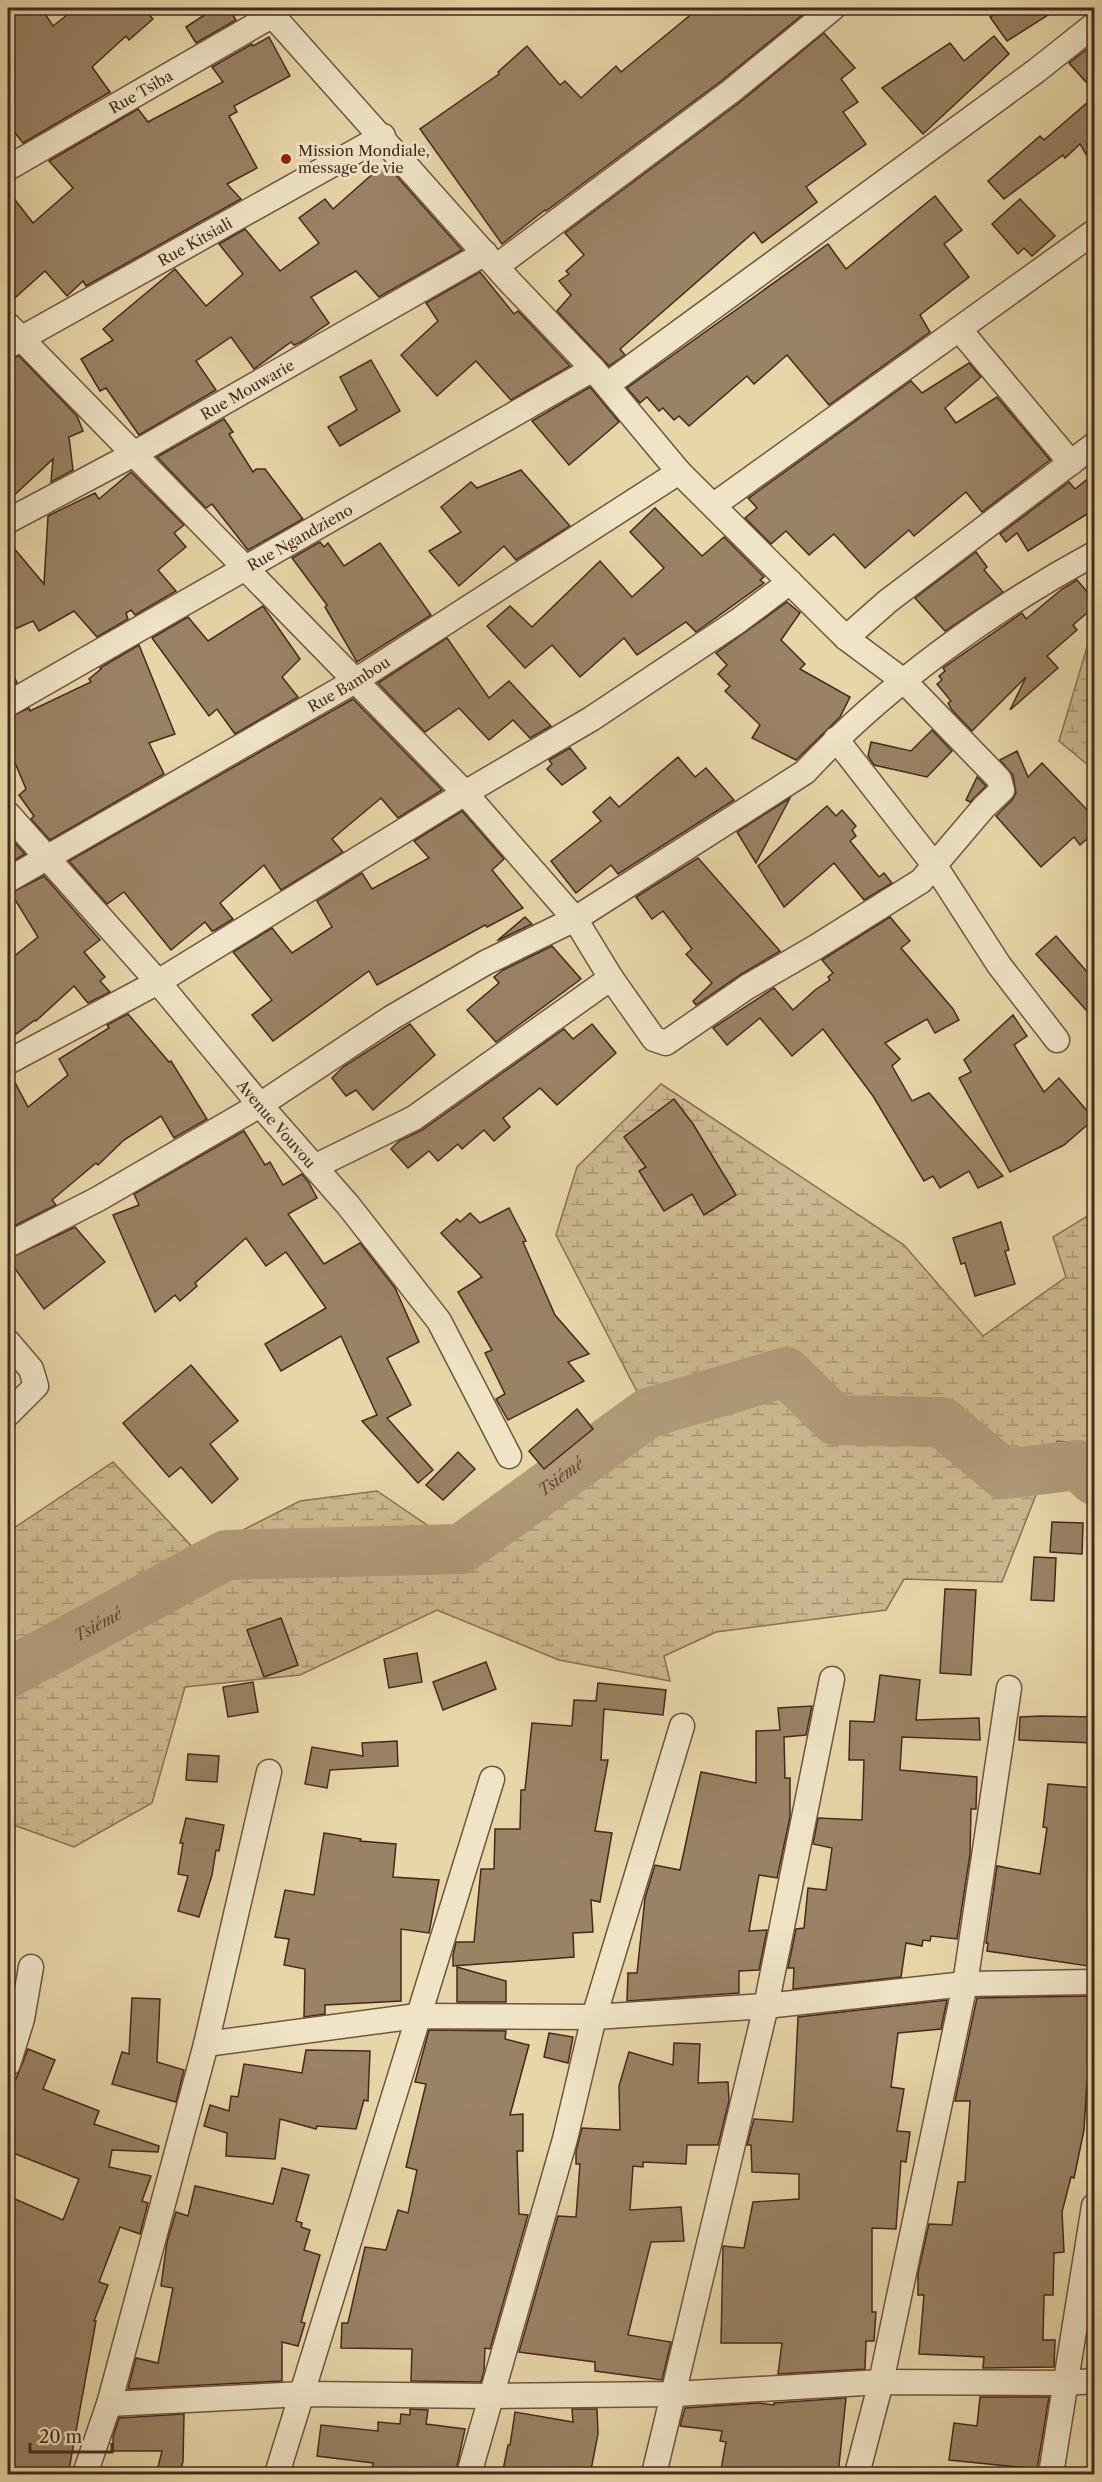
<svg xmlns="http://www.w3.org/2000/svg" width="1102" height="2482" font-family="'Libre Caslon Text',serif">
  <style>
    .wetland { fill: url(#wetland-marsh); stroke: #8a7056; stroke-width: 1.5 }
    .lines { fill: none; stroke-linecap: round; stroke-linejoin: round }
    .river { stroke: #b19b79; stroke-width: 50 }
    .building { fill: #9a8265; stroke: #47281d; stroke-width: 1.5 }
    .minor-casing { stroke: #6f5440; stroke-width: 27 }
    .minor { stroke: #efe4c6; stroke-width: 24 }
    .poi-dot { fill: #8f2418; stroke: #efe4c6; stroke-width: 2 }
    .labels { text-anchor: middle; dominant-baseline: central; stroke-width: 6; stroke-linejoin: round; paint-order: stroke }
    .street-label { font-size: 15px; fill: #47281d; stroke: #efe4c6 }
    .poi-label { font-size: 15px; fill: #47281d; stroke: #efe4c6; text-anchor: start }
    .water-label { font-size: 16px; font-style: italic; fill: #624534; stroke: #efe4c6 }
  </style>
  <defs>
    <pattern id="wetland-marsh" width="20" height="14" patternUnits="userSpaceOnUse" patternTransform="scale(1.5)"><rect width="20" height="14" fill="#ccb890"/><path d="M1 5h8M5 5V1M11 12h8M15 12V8" fill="none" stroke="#a79675"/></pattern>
  </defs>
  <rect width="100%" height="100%" fill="#e7d6a8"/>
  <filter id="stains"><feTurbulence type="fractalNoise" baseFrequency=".00333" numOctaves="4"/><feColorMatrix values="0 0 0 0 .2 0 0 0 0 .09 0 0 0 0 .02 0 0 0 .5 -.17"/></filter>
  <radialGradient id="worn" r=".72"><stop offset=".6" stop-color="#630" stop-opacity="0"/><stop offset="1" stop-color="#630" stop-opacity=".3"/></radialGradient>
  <g class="wetland">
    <path d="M1094,624V770L1059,741Z"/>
    <path d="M661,1084L904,1245L983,1336L1066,1277L1053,1237L1094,1212V1444L1057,1441L1002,1582L904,1579L886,1610L716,1632L664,1656L670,1681L559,1660L437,1610L300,1675L185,1687L152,1803L74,1847L8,1823V1532L113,1462L198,1553L300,1501L377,1491L461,1548L648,1413L556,1235L577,1167Z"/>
  </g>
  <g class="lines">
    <path class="river" id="s1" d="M8,1673L226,1555L461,1549L648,1413L786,1372L835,1420L942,1422L1004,1474L1078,1465L1094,1480"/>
  </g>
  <g class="building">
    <path d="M21,8H41L53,26L76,8H143L153,19L129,40L126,36L92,67L110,92L23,143L8,124V16Z"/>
    <path d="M215,8H228L236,20L196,43L186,27Z"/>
    <path d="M699,8H802L806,12L721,81L546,211L545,210L502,244L420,129L499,74L498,72L527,46L560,85L565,81L581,98L616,66L621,72Z"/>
    <path d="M1004,8H1059L1007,41L990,17Z"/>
    <path d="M824,33L855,68L841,79L858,102L843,112L866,144L806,187L817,202L762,243L754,232L620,349L625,355L609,366L557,311L571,295L559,281L569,274L566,271L584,255L565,233L739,103Z"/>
    <path d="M994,36L1009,54L923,134L882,88L950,43L964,61Z"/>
    <path d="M269,37L290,76L234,106L237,112L229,116L257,168L227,184L241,199L86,286L83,281L67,296L45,271L8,304V191L33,223L73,188L49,161L138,109L148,122L223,82L212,67L252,44L253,46Z"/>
    <path d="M1095,43V92L1069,63Z"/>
    <path d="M1095,96V170L1080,144L1065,158L1063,155L1004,199L988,181L1040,136L1044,140Z"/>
    <path d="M385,163L462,250L379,297L356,271L311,297L329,323L301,342L294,345L291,342L254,369L231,337L196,361L216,390L139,435L106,388L100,391L81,359L113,340L103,329L175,269L206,306L243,274L219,244L245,229L280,271L319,243L299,218L325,199L333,209Z"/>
    <path d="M935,196L962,230L944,244L969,277L920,315L930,332L829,405L787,355L754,384L747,376L689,426L679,416L674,420L663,408L659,411L647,397L640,403L627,388L828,244L846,269Z"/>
    <path d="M1020,199L1055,236L1032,256L1024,248L1018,254L992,224Z"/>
    <path d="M480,272L514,314L518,311L570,366L511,400L476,361L437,396L401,355L438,321L426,303Z"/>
    <path d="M19,356L77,416L83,431L69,437L73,470L51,482L53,459L8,501V360Z"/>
    <path d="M371,360L400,411L340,446L328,427L357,410L340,377Z"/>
    <path d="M969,363L981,377L945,408L956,423L997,397L1050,460L982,512L966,492L914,536L909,530L865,568L834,534L809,555L786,531L771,544L745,518L757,508L748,498L750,497L911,381L922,393Z"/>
    <path d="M590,387L619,422L569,465L532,421Z"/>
    <path d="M224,419L233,432L229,434L253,472L256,469H265L303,519L248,550L212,504L206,508L157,457Z"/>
    <path d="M521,470L570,526L516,560L504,546L459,586L429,551L461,532L441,507L471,482L477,488Z"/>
    <path d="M131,472L184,525L174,533L186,547L158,570L176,591L135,615L131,610L126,613L128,619L97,637L74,611L39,631L33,621L8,632V541L44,584L48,516L95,493L99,499Z"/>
    <path d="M1095,473V509L1028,551L1017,533L1006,542L1000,534L1069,482L1075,489Z"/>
    <path d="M655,508L702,556L724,537L764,577L760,580L764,583L696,632L686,622L637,655L624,638L580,677L552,645L525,668L487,626L510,606L532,627L600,561L632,597L664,568L630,532Z"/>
    <path d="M320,542L324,547L328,543L344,566L380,543L431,615L357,662L325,607L327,605L292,558Z"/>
    <path d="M976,552L987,567L984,570L1003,592L945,631L915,598Z"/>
    <path d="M1077,580L1095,601V606L1073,625L1077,630L1047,656L1058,668L1010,710L1026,677L972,731L952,710L948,703L951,701L937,684L942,680L939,676L945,671L943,668L1022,613L1026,619L1062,589Z"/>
    <path d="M787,602L800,613L781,640L805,664L800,669L850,697L840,717L796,760L752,738L760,725L725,691L730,686L718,674L727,665L716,653Z"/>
    <path d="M263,606L300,659L282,677L298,697L235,734L217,709L209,716L152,638L188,617L208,641Z"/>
    <path d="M447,638L489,698L509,681L551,726L530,738L513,720L489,740L459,708L425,732L378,683Z"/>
    <path d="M139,645L175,734L149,743L164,774L50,840L31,819L34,816L19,795L26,789L8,746V718L29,708L30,711L91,682L89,679L101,669L100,668Z"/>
    <path d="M8,663L17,683L8,688Z"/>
    <path d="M353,699L442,790L398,818L381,798L332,839L343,852L281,890L264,865L220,903L233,919L215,930L212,931L205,922L171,950L124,892L107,904L69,861Z"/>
    <path d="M932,730L952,751L927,777L874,765L868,756L871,742L911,751Z"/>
    <path d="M570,748L586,768L562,785L547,769L552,764L549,760Z"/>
    <path d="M1017,751L1028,777L1042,763L1095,818V832L1080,845L1074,837L1041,867L996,816L1012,800L1016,793L1013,775L1000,760Z"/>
    <path d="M678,757L695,777L706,768L734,800L618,874L611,865L576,893L551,861L601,821L593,812L610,797L619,807Z"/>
    <path d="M977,777L986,786L970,802L966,800Z"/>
    <path d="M790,798L756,863L737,832Z"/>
    <path d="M827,806L836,816L842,810L856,826L852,830L856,836L850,841L879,877L884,873L892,883L864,900L834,863L784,907L758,866Z"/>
    <path d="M462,811L504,859L492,870L523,908L487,927L485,925L377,985L369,971L273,1041L252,1015L272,1000L233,952L272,928L292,953L332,927L317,901L362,873L372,889L429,858L414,841Z"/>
    <path d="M9,837L25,854L8,864V838Z"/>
    <path d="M698,858L780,951L740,975L696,1005L693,1001L712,983L686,954L692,949L663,911L652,919L636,897Z"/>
    <path d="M44,876L100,940L84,952L105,977L100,981L110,992L88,1003L74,986L36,1021L35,1020L8,1040V961L38,937L11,893Z"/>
    <path d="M525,917L532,924L499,940H498Z"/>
    <path d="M890,917L910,941L901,948L953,1009L959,1020L935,1033L927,1019L885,1043L900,1059L892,1066L912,1101L929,1093L1003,1176L978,1188L969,1171L940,1188L933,1176L924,1181L873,1096L823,1029L792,1056L760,1018L727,1045L713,1028L774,988L793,1010L815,990L830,980L828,977L833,973L822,960Z"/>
    <path d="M1056,936L1095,981V1020L1036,954Z"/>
    <path d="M552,946L581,979L496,1042L467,1010L499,983L494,977L503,970Z"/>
    <path d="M128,1014L169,1062L171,1061L207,1119L174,1138L161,1116L124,1140L98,1165L96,1163L52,1200L56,1205L8,1229V1076L11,1075L28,1107L68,1075L59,1059L109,1028L107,1025Z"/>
    <path d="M1013,1015L1027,1036L1014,1045L1044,1092L1059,1078L1094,1119L1064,1145L1010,1172L959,1078L971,1072L964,1060Z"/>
    <path d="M410,1024L435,1055L373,1110L356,1090L346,1096L332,1078L343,1067Z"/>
    <path d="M592,1024L616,1053L557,1105L540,1088L503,1118L510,1127L494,1141L484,1130L462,1149L458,1144L438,1161L429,1151L408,1168L391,1149L399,1141L422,1130L564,1029L573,1039Z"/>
    <path d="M674,1099L693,1124L736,1195L704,1215L692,1194L664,1211L639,1171L646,1167L624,1137Z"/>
    <path d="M244,1131L265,1165L270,1162L283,1185L302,1174L309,1183L317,1198L288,1214L324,1264L360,1243L395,1288L419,1342L387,1358L411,1405L387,1418L433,1470L418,1483L362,1421L377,1415L341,1336L281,1371L265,1344L326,1308L286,1252L266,1266L246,1238L195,1283L197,1286L180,1301L175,1295L155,1312L113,1215L139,1205L134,1194Z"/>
    <path d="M509,1208L526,1241L523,1242L555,1315L589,1354L568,1362L584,1381L508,1420L496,1399L505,1394L485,1353L492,1350L458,1292L482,1277L441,1233L457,1219L460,1222L470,1213L480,1223Z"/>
    <path d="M1001,1222L1009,1250L1005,1251L1015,1284L975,1296L965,1263L961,1264L953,1238Z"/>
    <path d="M75,1227L105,1262L44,1309L8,1259Z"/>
    <path d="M191,1365L238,1421L210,1444L238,1479L212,1503L181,1467L169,1477L123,1423Z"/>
    <path d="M577,1409L593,1429L544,1469L529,1451Z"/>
    <path d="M458,1452L475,1469L443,1500L426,1485Z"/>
    <path d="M1052,1522L1083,1523L1082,1554L1050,1552Z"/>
    <path d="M1034,1557L1056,1558L1054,1601L1031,1600Z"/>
    <path d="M945,1589L976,1590L971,1675L940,1673Z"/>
    <path d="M281,1618L298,1665L264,1677L247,1630Z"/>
    <path d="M417,1653L422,1682L389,1688L384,1659Z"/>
    <path d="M486,1662L496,1689L443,1710L433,1682Z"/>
    <path d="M880,1675L920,1680L916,1720L979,1718L980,1740L902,1737L900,1770L977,1777L976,1809H971L970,1854L957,1939L931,1936L930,1941L923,1940L922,1946L906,1943L901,1977L793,1989L794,1968H788L796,1929L804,1928L808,1888L826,1890L832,1848L813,1844L818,1818L862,1820L864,1760H849L850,1721L874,1722Z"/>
    <path d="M253,1682L258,1712L228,1717L223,1687Z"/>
    <path d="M598,1683L666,1690L663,1715L604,1709L601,1760H608L595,1831L612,1833L600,1902L591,1900L593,1932L573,1933L574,1957L453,1966V1955L456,1942H474L481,1869H494L495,1829H520L521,1790H525L532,1723L572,1726L574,1700L596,1701Z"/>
    <path d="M812,1706L806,1735L784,1737L785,1778H790V1817L777,1878L759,1875L749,1931L767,1930L759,1970L739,1971V1993L627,2001L628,1973H637L645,1898L655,1865L680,1870L701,1772L756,1783V1731L780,1730L778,1708Z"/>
    <path d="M1041,1716L1095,1717V1743L1019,1740L1020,1717Z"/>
    <path d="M397,1741L398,1766L330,1770L327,1788L305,1784L312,1747L363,1756L362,1743Z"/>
    <path d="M188,1754L219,1756L217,1782L186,1780Z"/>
    <path d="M1048,1784L1095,1788V1967L987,1951L988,1943H986L997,1866L1040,1874L1047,1828L1043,1827Z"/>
    <path d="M186,1818L224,1825L219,1851L216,1850L212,1875L199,1917L178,1911L188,1876L178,1874L183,1843H180Z"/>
    <path d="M324,1833L361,1839L360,1841L396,1844L393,1877L439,1880L429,1933L401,1929V2001L325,2005V2014L304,2017L305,1969L284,1965L289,1939L275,1937L285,1890L314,1895Z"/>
    <path d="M457,1967L506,1981V2002H457Z"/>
    <path d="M1095,1996V2082L1087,2081L1084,2130L1074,2178L1071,2177L1062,2212L1064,2252L1054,2253L1053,2295H1044L1043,2340H1055L1054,2367L983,2368L984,2357L919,2354L924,2295H918V2273L929,2224L952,2225L958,2182H965L970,2101H955L977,1998Z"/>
    <path d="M132,1998L160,1999L157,2062L184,2070L176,2102L112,2084L122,2052L129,2054Z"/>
    <path d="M947,2000L941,2029L898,2033L891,2087L904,2089L897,2131L910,2132L906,2162L901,2161L896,2229L872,2228V2312H876L874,2341H866L865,2369L778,2374L782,2343H721L723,2246L744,2248L753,2202L799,2199V2174L752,2172L751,2145H747L754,2119L793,2122L798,2017Z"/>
    <path d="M429,2030L506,2031L505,2039L529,2045L510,2115L523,2114V2151H517L519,2214L528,2215L490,2349L485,2348L484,2371L481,2382L411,2381L412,2349L341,2348L342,2323H348L365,2247L386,2250L398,2210L408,2213L417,2170L406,2167L426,2084L415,2082Z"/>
    <path d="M549,2033L573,2037L568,2063L544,2057Z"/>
    <path d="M674,2043L700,2044L698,2083L728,2082L729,2101L718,2145H687L686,2164L643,2162V2167L633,2166L630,2210L681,2207L684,2241L651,2242L628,2335L671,2342L662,2380L595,2371V2362L519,2352L558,2216L576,2217L580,2164H576V2151L582,2128L620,2130L619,2086L629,2052L673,2065Z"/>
    <path d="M28,2049L55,2060L43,2089L99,2111L94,2124L159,2146L158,2152L112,2150L109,2167L151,2176L142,2201L148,2203L140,2234L120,2227L99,2282L108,2285L94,2321H96L68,2475H8V2216L15,2199L63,2220L79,2179L8,2151V2078L16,2079Z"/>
    <path d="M306,2050L370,2051L368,2101L364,2100L356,2129L317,2126L316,2129L280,2119L275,2159L226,2156L227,2133L204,2126L210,2105L229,2111L231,2096L238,2097L244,2064L302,2073Z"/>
    <path d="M282,2168L309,2175L296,2221L302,2223L301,2227L310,2230L304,2250L320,2255L301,2322L305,2323L298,2346L282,2342V2381L128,2389L136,2358L158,2363L173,2288L161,2286L167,2242L176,2212L188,2216L195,2186L273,2204Z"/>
    <path d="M980,2397H1049L1037,2469L949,2460L954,2423L977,2426Z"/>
    <path d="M846,2398L838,2475H720L726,2442L720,2441L722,2431L680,2426L685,2408L759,2403L774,2405V2403Z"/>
    <path d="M410,2409L428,2410L426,2424L465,2429L455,2475H371L373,2463L317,2456L321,2425L378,2431V2422L400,2424L401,2414L410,2415Z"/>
    <path d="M572,2409H597L598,2434L590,2475H502L508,2445H510L515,2412L573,2422Z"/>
    <path d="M184,2414L183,2461L180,2475H156L162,2451H113V2437L119,2418Z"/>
  </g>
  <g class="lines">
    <g class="minor-casing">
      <g id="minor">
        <path id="s2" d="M8,168L273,15"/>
        <path d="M497,266L730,92L833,8"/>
        <path d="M8,325L465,793L575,919L611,978L654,1039L666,1043L747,987L816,947L921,881L984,807L1002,790L999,779L905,682L846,638L679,472L593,369L509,281L266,8"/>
        <path d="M959,329L1071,463"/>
        <path id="s3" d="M8,346L383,136"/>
        <path d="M607,385L1036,71L1094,25"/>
        <path d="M714,505L1094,232"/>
        <path id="s4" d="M8,521L132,455L485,253"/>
        <path d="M846,638L888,601L1094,445"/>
        <path id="s5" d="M8,704L593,369"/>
        <path d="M836,739L935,866L999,965L1057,1040"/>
        <path id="s6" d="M8,814L158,982L260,1105L348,1205L439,1321L509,1456"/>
        <path id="s7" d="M8,880L355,681L679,472"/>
        <path d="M8,1062L158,982L465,793L591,719L738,621L790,582"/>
        <path d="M314,1167L414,1118L611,978"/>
        <path d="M8,1245L98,1199L260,1105L391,1018L485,963L575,919L805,772C884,687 992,609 1094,554"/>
        <path d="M8,1342L31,1369L36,1386L8,1414"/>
        <path d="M206,2044L417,2016L594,2017L766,2006L965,1984L1094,1982"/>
        <path d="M8,2064L22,2019L31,1967"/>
        <path d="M109,2404L303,2394L491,2396L675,2394L881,2382L1066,2383L1094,2381"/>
        <path d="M85,2474L109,2404L206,2044L269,1772"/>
        <path d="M277,2474L492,1779"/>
        <path d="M469,2474L565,2139L594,2017L682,1726"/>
        <path d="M654,2474L766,2006L832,1679"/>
        <path d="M857,2474L881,2382L965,1984L1009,1688"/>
        <path d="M1051,2474L1094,2206"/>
      </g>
    </g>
    <use href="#minor" class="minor"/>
  </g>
  <circle class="poi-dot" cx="286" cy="159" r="6"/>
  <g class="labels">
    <g class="street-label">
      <text stroke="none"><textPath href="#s2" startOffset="153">Rue Tsiba</textPath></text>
      <text stroke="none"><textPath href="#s3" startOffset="214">Rue Kitsiali</textPath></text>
      <text stroke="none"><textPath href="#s4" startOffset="273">Rue Mouwarie</textPath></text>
      <text stroke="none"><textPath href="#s5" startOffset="336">Rue Ngandzieno</textPath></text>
      <text stroke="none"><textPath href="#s7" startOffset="393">Rue Bambou</textPath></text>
      <text stroke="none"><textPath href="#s6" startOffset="410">Avenue Vouvou</textPath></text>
    </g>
    <g class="poi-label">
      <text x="298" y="150">Mission Mondiale,<tspan x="298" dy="17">message de vie</tspan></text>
    </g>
    <g class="water-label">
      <text stroke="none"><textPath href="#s1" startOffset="606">Tsiémé</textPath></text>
      <text stroke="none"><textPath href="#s1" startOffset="102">Tsiémé</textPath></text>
    </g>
  </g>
  <rect width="1102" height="2482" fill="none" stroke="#e7d6a8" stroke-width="30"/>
  <rect x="9" y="9" width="1084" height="2464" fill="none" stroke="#47281d" stroke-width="3"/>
  <rect x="15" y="15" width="1072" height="2452" fill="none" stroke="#47281d" stroke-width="1.5"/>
  <path d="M30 2443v9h82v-9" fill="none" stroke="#47281d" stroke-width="3"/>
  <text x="39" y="2443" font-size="18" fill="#47281d" stroke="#efe4c6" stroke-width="4.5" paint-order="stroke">20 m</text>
  <rect width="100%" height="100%" filter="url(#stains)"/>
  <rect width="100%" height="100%" fill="url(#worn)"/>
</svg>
